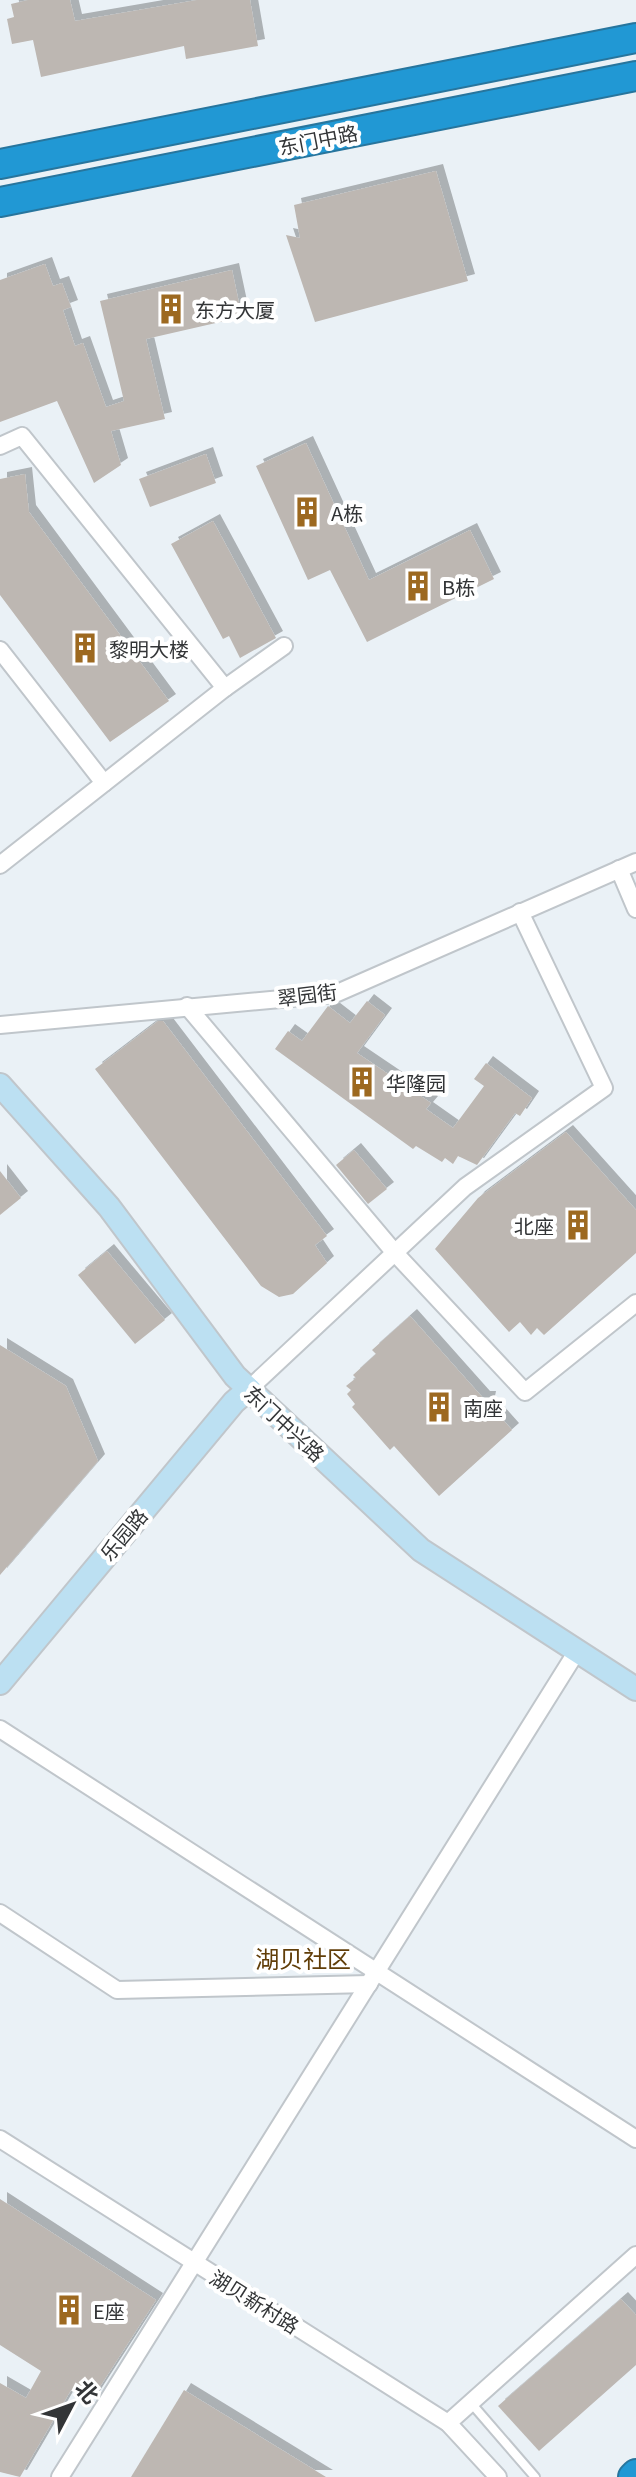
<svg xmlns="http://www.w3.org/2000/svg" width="636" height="2477" font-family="Georgia,'Noto Sans SC',serif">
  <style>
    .building { fill: #bdb7b2; filter: url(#shadow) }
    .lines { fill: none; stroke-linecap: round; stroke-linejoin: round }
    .lane-casing { stroke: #c0c6cb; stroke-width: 12 }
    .street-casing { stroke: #c0c6cb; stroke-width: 20 }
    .secondary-casing { stroke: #c0c6cb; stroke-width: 26 }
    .highway-casing { stroke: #27759d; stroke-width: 32 }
    .lane { stroke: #fff; stroke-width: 8 }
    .street { stroke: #fff; stroke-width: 16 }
    .secondary { stroke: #bce0f2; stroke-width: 22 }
    .highway { stroke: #2198d4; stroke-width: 28 }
    .labels { text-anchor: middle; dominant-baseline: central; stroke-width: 8; stroke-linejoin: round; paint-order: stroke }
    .street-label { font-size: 20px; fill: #333537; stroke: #fff }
    .poi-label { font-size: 20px; fill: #333537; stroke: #fff; text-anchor: start }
    .quarter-label { font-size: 24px; fill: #613e09; stroke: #fff }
  </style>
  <defs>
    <filter id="shadow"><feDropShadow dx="7" dy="-7" stdDeviation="0" flood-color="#0004"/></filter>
  </defs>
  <rect width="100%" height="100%" fill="#eaf1f6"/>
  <g class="building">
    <path d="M28,0H70L75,21L197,0H250L258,46L186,59L184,46L41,77L33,40L12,44L7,19L14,17L11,4Z"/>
    <path d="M436,171L468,281L315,322L286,235L300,238L294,205Z"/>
    <path d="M45,264L53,286L62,283L71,307L63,310L75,346L83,343L106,407L124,401L100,301L232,270L242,317L146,339L165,419L111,431L121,465L94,483L57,401L0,422V280Z"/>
    <path d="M306,443L369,580L470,530L494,579L367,642L330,570L308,580L256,466Z"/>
    <path d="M206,454L216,483L150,507L139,479Z"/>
    <path d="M25,474L29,512L169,701L110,742L0,595V479Z"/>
    <path d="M213,521L276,638L240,658L229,636L223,639L171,544Z"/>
    <path d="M367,1001L385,1015L357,1053L431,1103L426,1109L453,1128L484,1086L474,1079L486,1063L532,1098L520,1116L515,1113L477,1165L458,1156L453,1164L445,1158L442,1162L416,1146L413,1149L275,1049L288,1031L302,1041L328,1006L350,1023Z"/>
    <path d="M158,1021H163L327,1236L315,1245L327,1263L293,1294L279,1297L261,1286L95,1069Z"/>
    <path d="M566,1132L636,1210V1253L544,1335L537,1328L531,1335L520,1322L509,1332L435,1249L478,1198Z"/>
    <path d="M354,1150L387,1189L368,1204L336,1165Z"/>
    <path d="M0,1171L21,1198L0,1215Z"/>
    <path d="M107,1251L165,1320L135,1344L78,1275Z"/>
    <path d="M410,1316L483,1398H489L488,1403L512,1430L439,1496L394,1446L390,1450L352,1407L355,1404L347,1394L351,1390L346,1386L356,1378L353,1375L376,1354L372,1350Z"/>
    <path d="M0,1345L66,1386L98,1461L0,1575Z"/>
    <path d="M0,2199L156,2300L90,2402L71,2390L20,2477L0,2472V2383L26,2398L41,2371L0,2345Z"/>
    <path d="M621,2299L636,2315V2365L539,2451L498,2406Z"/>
    <path d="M184,2390L326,2477H131Z"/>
  </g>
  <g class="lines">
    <g class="lane-casing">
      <path id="lane" d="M471,2403L535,2477"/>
    </g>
    <g class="street-casing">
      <g id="street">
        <path d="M0,446L22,436L225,688L0,865"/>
        <path d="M0,650L104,783"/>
        <path d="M225,688L284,646"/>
        <path d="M619,869L636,909"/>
        <path d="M187,1006L395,1253L525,1392L636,1303"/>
        <path d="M0,1025L335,994L636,862"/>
        <path d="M249,1389L465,1187L604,1088L520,912"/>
        <path d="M0,1729L636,2139"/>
        <path d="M0,1913L117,1990L369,1984"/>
        <path d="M0,2139L448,2423L498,2477"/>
        <path d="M448,2423L636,2255"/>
        <path d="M60,2477L577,1651"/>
      </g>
    </g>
    <g class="secondary-casing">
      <g id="secondary">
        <path d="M0,1085L109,1207L235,1376L421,1550L636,1689"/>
        <path d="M0,1683L234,1402L249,1389"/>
      </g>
    </g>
    <g class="highway-casing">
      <g id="highway">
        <path d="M0,164L636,38"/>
        <path d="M0,202L636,76"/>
        <path d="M633,2477L636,2474"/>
      </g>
    </g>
    <use href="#lane" class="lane"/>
    <use href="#street" class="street"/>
    <use href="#secondary" class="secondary"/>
    <use href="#highway" class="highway"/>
  </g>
  <defs>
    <g id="building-bare" transform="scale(2.4)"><path d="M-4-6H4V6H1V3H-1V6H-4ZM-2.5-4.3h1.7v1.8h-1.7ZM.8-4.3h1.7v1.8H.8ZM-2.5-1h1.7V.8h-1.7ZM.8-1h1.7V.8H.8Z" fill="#9d6920" stroke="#fff" stroke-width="2.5" paint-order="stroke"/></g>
  </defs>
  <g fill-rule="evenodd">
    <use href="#building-bare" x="171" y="309"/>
    <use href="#building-bare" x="307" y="512"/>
    <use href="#building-bare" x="418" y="586"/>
    <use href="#building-bare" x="85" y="648"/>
    <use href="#building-bare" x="362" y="1082"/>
    <use href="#building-bare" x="578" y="1225"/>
    <use href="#building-bare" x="439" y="1407"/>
    <use href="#building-bare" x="69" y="2310"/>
  </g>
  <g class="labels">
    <g class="street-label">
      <text transform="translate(318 139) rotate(-11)">东门中路</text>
      <text transform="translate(307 994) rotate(-7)">翠园街</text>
      <text transform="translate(285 1423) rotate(43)">东门中兴路</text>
      <text transform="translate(123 1534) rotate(-50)">乐园路</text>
      <text transform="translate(255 2301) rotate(32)">湖贝新村路</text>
    </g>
    <g class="poi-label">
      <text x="195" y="309">东方大厦</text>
      <text x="331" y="512">A栋</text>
      <text x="442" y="586">B栋</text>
      <text x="109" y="648">黎明大楼</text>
      <text x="386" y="1082">华隆园</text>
      <text x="554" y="1225" text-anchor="end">北座</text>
      <text x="463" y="1407">南座</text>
      <text x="93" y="2310">E座</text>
    </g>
    <g class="quarter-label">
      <text x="303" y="1957">湖贝社区</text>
    </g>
  </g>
  <g transform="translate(72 2405) rotate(49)" stroke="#ffffff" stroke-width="6" paint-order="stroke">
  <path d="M0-6L14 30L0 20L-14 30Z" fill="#333537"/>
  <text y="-12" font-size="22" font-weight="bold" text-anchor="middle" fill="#333537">北</text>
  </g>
</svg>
